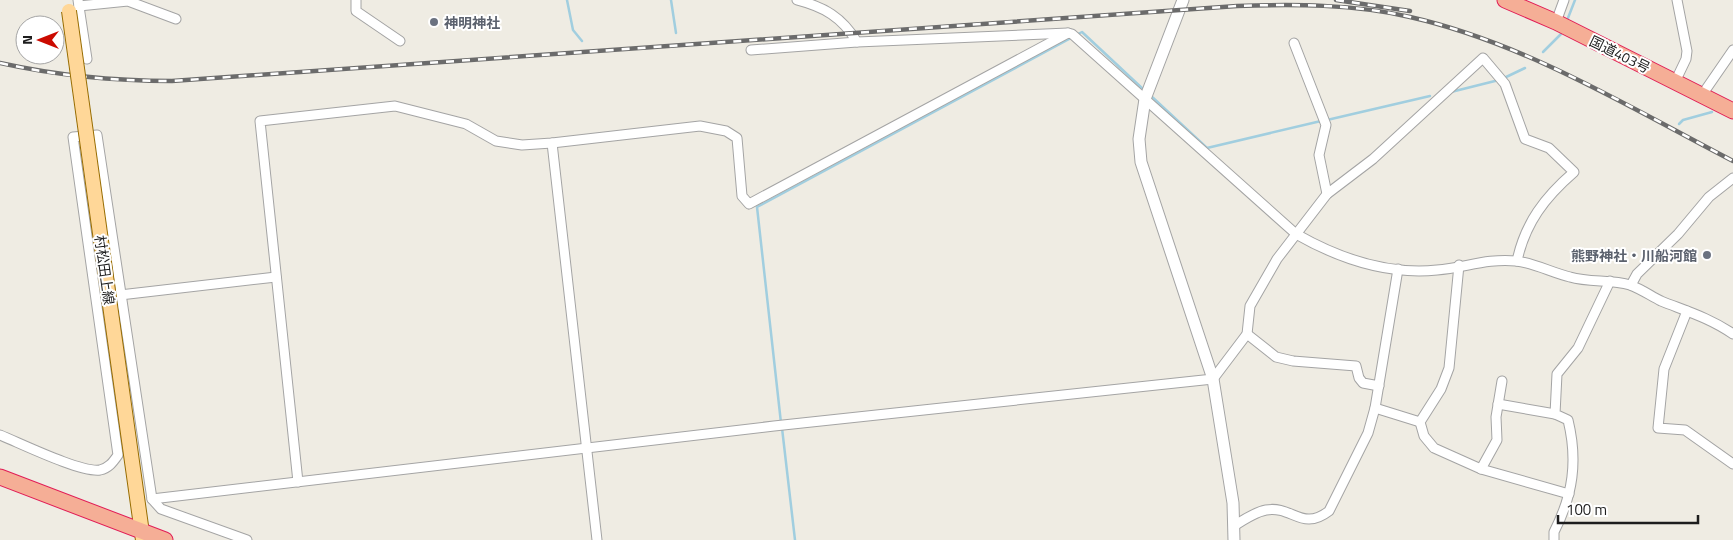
<svg xmlns="http://www.w3.org/2000/svg" width="1733" height="540" font-family="'Titillium Web','Noto Sans JP',sans-serif">
  <style>
    .lines { fill: none; stroke-linecap: round; stroke-linejoin: round }
    .stream { stroke: #a1cedf; stroke-width: 2.5 }
    .minor-casing { stroke: #a4a4a4; stroke-width: 11 }
    .tertiary-casing { stroke: #a4a4a4; stroke-width: 13 }
    .primary-casing { stroke: #976c00; stroke-width: 16 }
    .trunk-casing { stroke: #e11c56; stroke-width: 17 }
    .minor { stroke: #fff; stroke-width: 9 }
    .tertiary { stroke: #fff; stroke-width: 11 }
    .primary { stroke: #ffd798; stroke-width: 14 }
    .trunk { stroke: #f5ae96; stroke-width: 15 }
    .rail-casing { stroke: #6b6b6b; stroke-width: 4.5 }
    .rail { stroke: #fff; stroke-width: 2.5; stroke-dasharray: 8; stroke-linecap: butt }
    .primary-bridge-casing { stroke: #976c00; stroke-width: 16; stroke-linecap: butt }
    .primary-bridge { stroke: #ffd798; stroke-width: 14 }
    .worship-dot { fill: #6b7280; stroke: #fff; stroke-width: 2 }
    .labels { text-anchor: middle; dominant-baseline: central; stroke-width: 4; stroke-linejoin: round; paint-order: stroke }
    .worship-label { font-size: 14px; font-weight: bold; fill: #5b616d; stroke: #fff; text-anchor: start }
    .street-label { font-size: 14px; fill: #1d1d1d; stroke: #fff }
  </style>
  <rect width="100%" height="100%" fill="#efece3"/>
  <g class="lines">
    <g class="stream">
      <path d="M567,0L573,30L582,41"/>
      <path d="M671,0L676,33"/>
      <path d="M1568,18L1575,0"/>
      <path d="M1076,35L1082,32L1144,90"/>
      <path d="M1543,52L1561,34"/>
      <path d="M1504,78L1525,68"/>
      <path d="M1451,92L1499,80"/>
      <path d="M1150,95L1207,148L1321,121"/>
      <path d="M1327,120L1430,96"/>
      <path d="M1679,124L1683,120L1712,112"/>
      <path d="M781,423L757,207L1071,38"/>
      <path d="M782,428L795,540"/>
    </g>
    <g class="minor-casing">
      <g id="minor">
        <path d="M78,0L87,59"/>
        <path d="M356,0V11L400,41"/>
        <path d="M797,0C824,7 842,17 857,42L1068,33L1072,34L1296,234C1338,258 1387,275 1437,270C1464,268 1487,258 1516,261C1534,263 1553,273 1570,277C1590,283 1611,279 1630,285C1641,289 1651,296 1661,301C1686,311 1710,318 1733,334"/>
        <path d="M79,6L128,1L176,19"/>
        <path d="M1556,22L1564,0"/>
        <path d="M1294,43L1326,125L1319,155L1327,194"/>
        <path d="M751,50L857,42"/>
        <path d="M1675,82L1686,59L1687,51L1677,0"/>
        <path d="M1702,95L1733,50"/>
        <path d="M552,143L597,540"/>
        <path d="M1459,265L1449,368L1441,389L1420,422L1424,436L1434,448L1481,469L1569,494"/>
        <path d="M1631,285L1637,274L1678,234L1709,197L1733,178"/>
        <path d="M120,295L276,277"/>
        <path d="M1687,311L1664,369L1658,428L1685,430L1733,464"/>
        <path d="M1247,334L1276,357L1293,361L1356,366L1359,378L1363,383L1379,386"/>
        <path d="M1498,404L1555,414"/>
        <path d="M1375,408L1420,422"/>
        <path d="M0,435C20,443 81,473 100,470C109,468 113,462 118,455L73,137L97,135L152,499L161,509L247,540"/>
        <path d="M1481,469L1497,440L1496,417L1502,381"/>
        <path d="M298,482L260,121L395,106L466,124L496,141L522,145L552,143L700,126L726,131L737,138L742,196L749,204L1068,33"/>
        <path d="M152,499L774,426L1213,379L1247,334L1250,306L1277,259L1327,194L1373,159L1483,58L1505,84L1525,139L1549,148L1574,172C1545,197 1525,223 1517,261"/>
        <path d="M1234,526C1243,520 1255,512 1266,510C1292,505 1302,532 1329,511L1368,433L1375,408L1398,269"/>
        <path d="M1554,540V532C1573,495 1578,461 1568,420L1555,414L1557,374L1578,348L1610,281"/>
      </g>
    </g>
    <g class="tertiary-casing">
      <path id="tertiary" d="M1183,0L1145,99L1139,139L1141,162L1213,379L1233,503L1234,540"/>
    </g>
    <g class="primary-casing">
      <path id="primary" d="M109,298L143,540"/>
    </g>
    <g class="trunk-casing">
      <g id="trunk">
        <path d="M1505,0L1556,22L1733,111"/>
        <path d="M0,477L165,540"/>
      </g>
    </g>
    <use href="#minor" class="minor"/>
    <use href="#tertiary" class="tertiary"/>
    <use href="#primary" class="primary"/>
    <use href="#trunk" class="trunk"/>
    <g class="rail-casing">
      <g id="rail">
        <path d="M1336,0L1410,11"/>
        <path d="M0,63C59,76 111,81 172,81L1237,6C1293,4 1354,4 1410,17C1525,43 1629,107 1733,161"/>
      </g>
    </g>
    <use href="#rail" class="rail"/>
    <g class="primary-bridge-casing">
      <path id="primary-bridge" d="M69,11L109,298"/>
    </g>
    <use href="#primary-bridge" class="primary-bridge"/>
  </g>
  <g class="worship-dot">
    <circle cx="434" cy="22" r="5"/>
    <circle cx="1707" cy="255" r="5"/>
  </g>
  <g class="labels">
    <g class="worship-label">
      <text x="444" y="22">神明神社</text>
      <text x="1697" y="255" text-anchor="end">熊野神社・川船河館</text>
    </g>
    <g class="street-label">
      <text transform="translate(1620 54) rotate(26)">国道403号</text>
      <text transform="translate(105 270) rotate(82)">村松田上線</text>
    </g>
  </g>
  <g transform="translate(40 40) rotate(270)"><circle r="24" fill="#ffffff" stroke="#a5a5a5"/>
  <path d="M0-4L9 19L0 12L-9 19Z" fill="#cb0a00"/>
  <text y="-8" font-size="14" font-weight="bold" text-anchor="middle" fill="#1d1d1d">N</text>
  </g>
  <path d="M1558 515v8h140v-8" fill="none" stroke="#1d1d1d" stroke-width="2.5"/>
  <text x="1566" y="515" font-size="15" fill="#1d1d1d" stroke="#ffffff" stroke-width="4" paint-order="stroke">100 m</text>
</svg>
